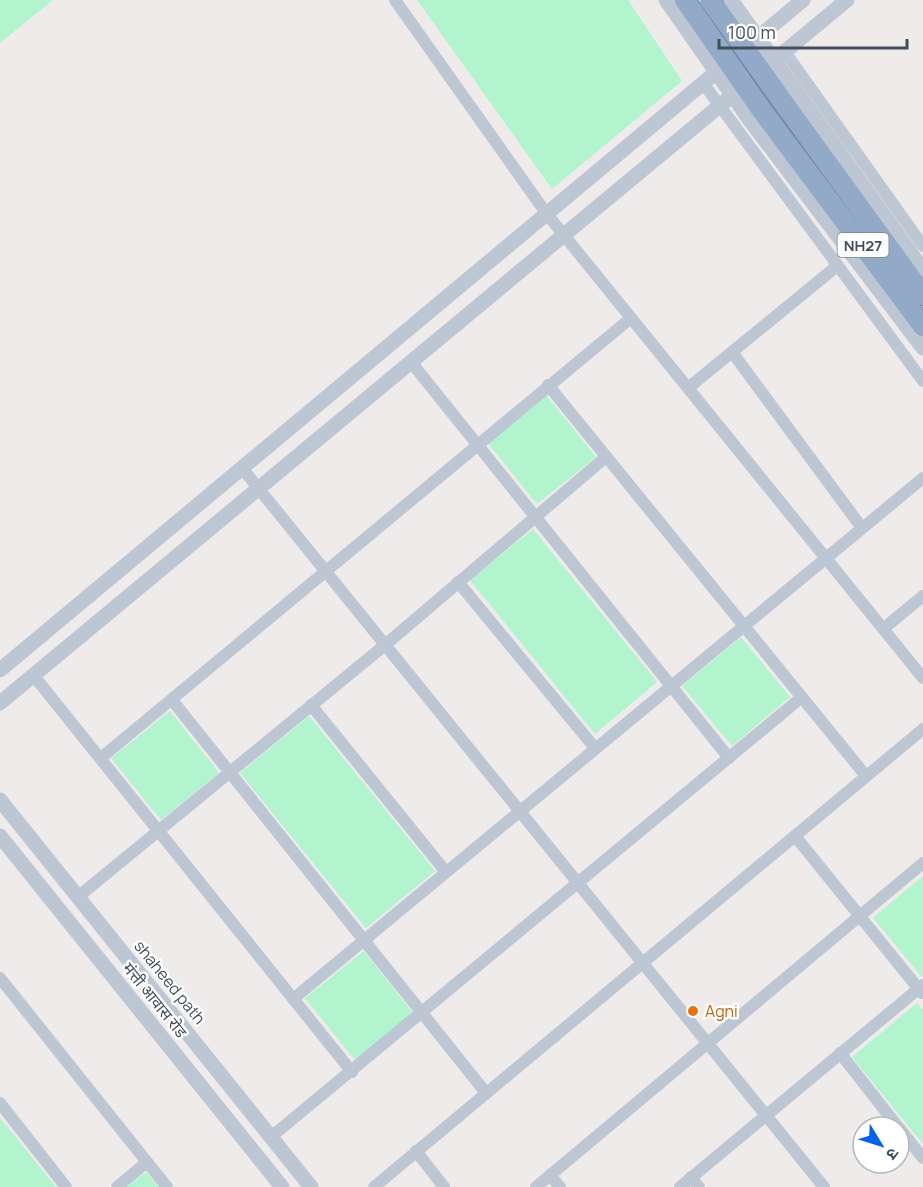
<svg xmlns="http://www.w3.org/2000/svg" width="923" height="1187" font-family="Manrope,'Noto Sans Devanagari',sans-serif">
  <style>
    .green { fill: #b2f4ce }
    .lines { fill: none; stroke-linecap: round; stroke-linejoin: round }
    .trunk-casing { stroke: #6886ad; stroke-width: 22 }
    .minor { stroke: #bdc7d3; stroke-width: 12 }
    .tertiary { stroke: #bdc7d3; stroke-width: 15 }
    .trunk { stroke: #92aac8; stroke-width: 20 }
    .trunk-bridge-casing { stroke: #6886ad; stroke-width: 22; stroke-linecap: butt }
    .tertiary-bridge { stroke: #bdc7d3; stroke-width: 15 }
    .trunk-bridge { stroke: #92aac8; stroke-width: 20 }
    .food-dot { fill: #e8710a; stroke: #fff; stroke-width: 2 }
    .labels { text-anchor: middle; dominant-baseline: central; stroke-width: 5; stroke-linejoin: round; paint-order: stroke }
    .shield { fill: #fff; stroke: #7b838c; stroke-width: 1.5 }
    .shield-label { font-size: 15px; font-weight: bold; fill: #424e5b }
    .street-label { font-size: 16px; fill: #424e5b; stroke: #fff }
    .food-label { font-size: 16px; fill: #c56008; stroke: #fff; text-anchor: start }
  </style>
  <rect width="100%" height="100%" fill="#efebeb"/>
  <g class="green">
    <path d="M0,0H53L0,43Z"/>
    <path d="M417,0H628L682,81L552,189Z"/>
    <path d="M546,395L596,457L537,504L488,443Z"/>
    <path d="M533,529L657,682L595,734L470,580Z"/>
    <path d="M741,637L790,697L732,746L682,686Z"/>
    <path d="M170,711L219,773L161,820L111,758Z"/>
    <path d="M309,716L435,871L366,928L240,773Z"/>
    <path d="M923,876V977H922L873,918Z"/>
    <path d="M364,951L413,1013L355,1060L305,998Z"/>
    <path d="M917,1003L923,1010V1144L852,1057Z"/>
    <path d="M0,1118L56,1187H0Z"/>
    <path d="M146,1172L158,1187H127Z"/>
  </g>
  <g class="lines">
    <g class="trunk-casing">
      <g id="trunk">
        <path d="M780,98L923,295"/>
        <path d="M763,112L923,326"/>
      </g>
    </g>
    <g class="minor">
      <path d="M395,0L546,213L923,678"/>
      <path d="M785,52L923,246"/>
      <path d="M703,83L923,381"/>
      <path d="M732,352L862,528"/>
      <path d="M411,362L729,758"/>
      <path d="M548,385L866,776"/>
      <path d="M688,388L837,266"/>
      <path d="M242,468L824,1187"/>
      <path d="M458,582L595,748"/>
      <path d="M883,629L923,596"/>
      <path d="M34,676L352,1072"/>
      <path d="M172,700L486,1093"/>
      <path d="M311,705L446,872"/>
      <path d="M102,757L631,318"/>
      <path d="M795,836L922,993"/>
      <path d="M79,896L385,645L606,457"/>
      <path d="M0,978L167,1187"/>
      <path d="M293,999L923,478"/>
      <path d="M840,1053L898,1127"/>
      <path d="M0,1103L66,1187"/>
      <path d="M899,1128L923,1158"/>
      <path d="M271,1137L802,697"/>
      <path d="M416,1151L444,1187"/>
      <path d="M550,1175L560,1187"/>
      <path d="M691,1177L699,1187"/>
      <path d="M117,1187L147,1162"/>
      <path d="M374,1187L923,729"/>
      <path d="M536,1187L923,863"/>
      <path d="M680,1187L923,985"/>
    </g>
    <g class="tertiary">
      <path d="M749,45L803,0"/>
      <path d="M794,88L923,270"/>
      <path d="M749,119L923,348"/>
      <path d="M0,670L726,64"/>
      <path d="M0,703L847,0"/>
      <path d="M0,800L311,1187"/>
      <path d="M0,836L282,1187"/>
    </g>
    <use href="#trunk" class="trunk"/>
    <g class="trunk-bridge-casing">
      <g id="trunk-bridge">
        <path d="M685,0L763,112"/>
        <path d="M710,0L780,98"/>
      </g>
    </g>
    <g class="tertiary-bridge">
      <path d="M666,0L749,119"/>
      <path d="M731,0L794,88"/>
    </g>
    <use href="#trunk-bridge" class="trunk-bridge"/>
  </g>
  <circle class="food-dot" cx="693" cy="1011" r="6"/>
  <g class="labels">
    <rect class="shield" x="837.5" y="233" width="51" height="24" rx="4.5"/>
    <g class="shield-label">
      <text x="863" y="245">NH27</text>
    </g>
    <g class="street-label">
      <text transform="translate(170 982) rotate(51)">shaheed path</text>
      <text transform="translate(155 1000) rotate(51)">मंत्ती आवास रोड</text>
    </g>
    <g class="food-label">
      <text x="705" y="1011">Agni</text>
    </g>
  </g>
  <g transform="translate(881 1145) rotate(128)"><circle r="28" fill="#ffffff" stroke="#b3b8bd" stroke-width="1.5"/>
  <path d="M0-4.5L10 22L0 15L-10 22Z" fill="#0361f1"/>
  <text y="-9" font-size="16" font-weight="bold" text-anchor="middle" fill="#424e5b">उ</text>
  </g>
  <path d="M719 39v9h188v-9" fill="none" stroke="#424e5b" stroke-width="3"/>
  <text x="728" y="39" font-size="18" fill="#424e5b" stroke="#ffffff" stroke-width="4.5" paint-order="stroke">100 m</text>
</svg>
